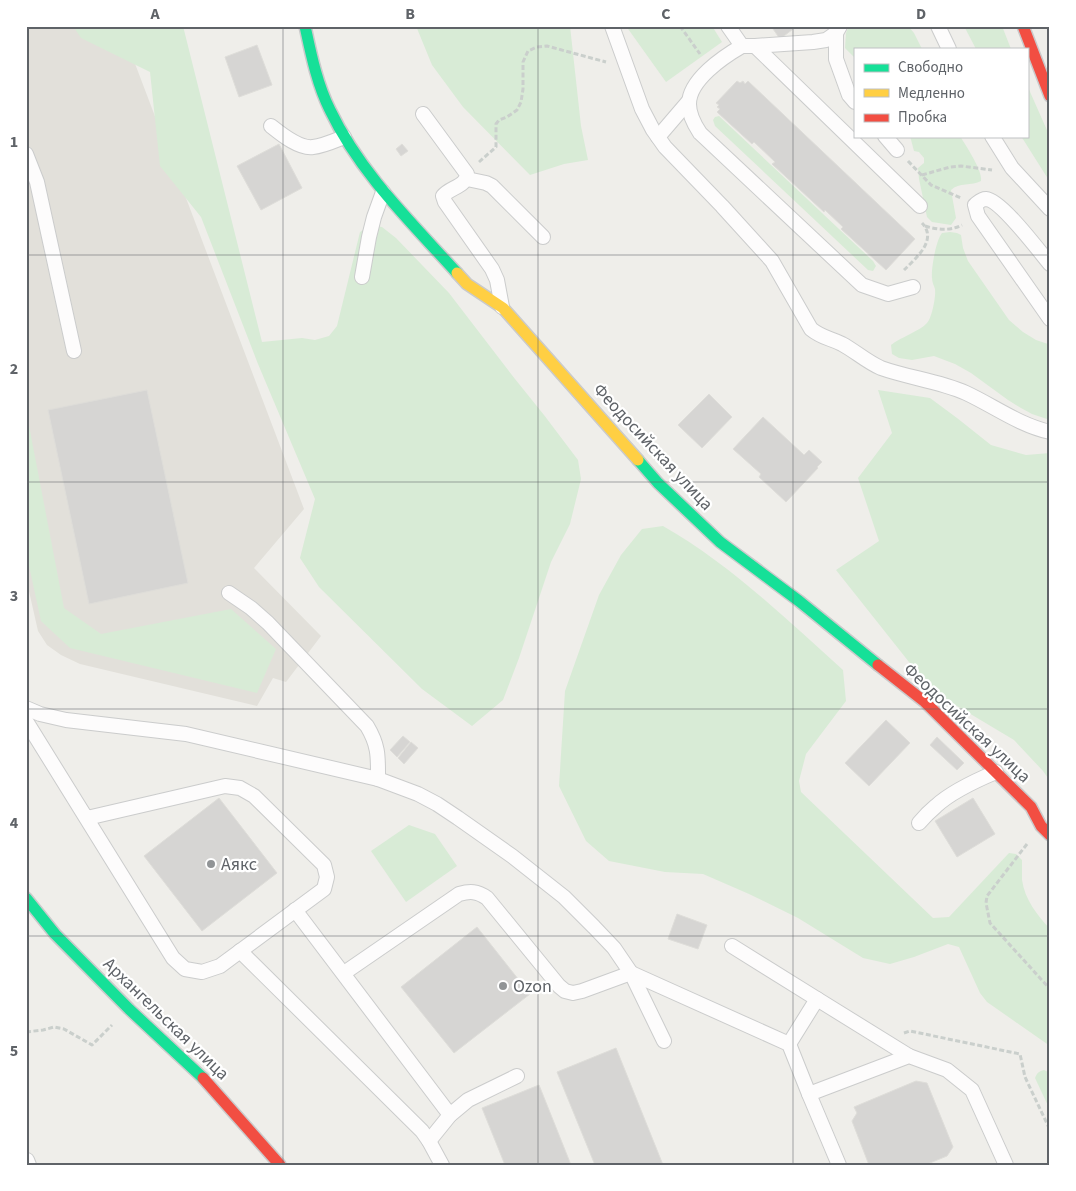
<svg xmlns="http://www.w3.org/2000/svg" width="1076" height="1191" font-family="'Source Sans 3',sans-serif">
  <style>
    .education { fill: #e2e0da }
    .green { fill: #d8ebd6 }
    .building { fill: #d6d5d3; stroke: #deddd9 }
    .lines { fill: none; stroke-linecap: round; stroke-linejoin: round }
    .lane-casing { stroke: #cbcccc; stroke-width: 16 }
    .fast-casing { stroke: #cacacb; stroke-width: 14 }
    .slow-casing { stroke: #cacacb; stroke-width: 14 }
    .jam-casing { stroke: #cacacb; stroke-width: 14 }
    .path { stroke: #cacfcc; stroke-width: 3; stroke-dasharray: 5 2.5; stroke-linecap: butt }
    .lane { stroke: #fdfcfc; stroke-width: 14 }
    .fast { stroke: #16e098; stroke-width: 11 }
    .slow { stroke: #ffcf43; stroke-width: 11 }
    .jam { stroke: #f24e42; stroke-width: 11 }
    .grid { fill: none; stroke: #5f6368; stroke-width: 1; stroke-opacity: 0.55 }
    .poi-dot { fill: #919496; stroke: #fff; stroke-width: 2 }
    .labels { text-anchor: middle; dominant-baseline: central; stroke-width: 4.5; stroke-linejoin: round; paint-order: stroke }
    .street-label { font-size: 18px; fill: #5f6368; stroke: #fff }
    .poi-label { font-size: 18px; fill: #5f6368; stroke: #fff; text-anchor: start }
    .neatline { fill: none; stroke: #5f6368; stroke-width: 2 }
    .grid-label { font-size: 16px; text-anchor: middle; font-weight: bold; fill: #5f6368 }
  </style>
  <rect width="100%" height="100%" fill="#efeeea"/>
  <path class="education" d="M26,26H98L123,32L304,509L254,568L321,636L286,682L273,678L257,706L80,664L61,655L47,645L38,631L26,578Z"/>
  <g class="green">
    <path d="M73,26H183L262,342L302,338L315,340L329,336L337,326L360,232L370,225L382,227L396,238L449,293L515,379L544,415L578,460L581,479L570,524L551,562L519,658L503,700L472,726L422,689L319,587L300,558L315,499L258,364L201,217L160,166L150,72L81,38Z"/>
    <path d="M416,26H570L581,126L588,160L564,164L530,175L463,107L432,65Z"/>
    <path d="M626,26H712L722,42L666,82Z"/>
    <path d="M849,26H908L914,33L922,49H855V58L845,48L846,33Z"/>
    <path d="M964,26H1002L1011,49H976Z"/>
    <path d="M1027,85L1050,137V182L1021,136H1027Z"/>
    <path d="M719,116L873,261L876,266L873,271L868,270L715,126L713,120L715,117Z"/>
    <path d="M910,136H960C966,146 983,171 981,181C972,186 959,182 951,190L956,218L951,225L932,222L927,217L919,179L918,168L924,163V158L919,152L914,151Z"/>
    <path d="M950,232L957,233L961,235L963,248L968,261L1009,320L1023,332L1036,340L1048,344L1050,347V420L1032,414L1021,408L1008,400L971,373L955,364L934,356L912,360L899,358L892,354L891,345C901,337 920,331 927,323C932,318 936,296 935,289C934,286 932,282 932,278C931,269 936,240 942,233Z"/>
    <path d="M878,390L930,398L957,418L991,445L1026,455L1050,453V781L1043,771L1014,740L932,691L836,570L879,541L858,478L892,433Z"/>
    <path d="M26,410L64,608L101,634L231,609L276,649L257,693L70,648L41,621L26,552Z"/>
    <path d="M663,526C730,564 786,619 843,670L846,701L806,754L799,781L801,792L933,918L949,917L1009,853L1016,854L1022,860C1022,867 1022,874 1022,880C1025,900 1037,915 1050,929V1046L987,1002L980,993L959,947L948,944L914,957L890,964L863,958L798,918L749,894L703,874L665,872L609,861L586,841L559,786L565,691L599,595L621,555L642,529Z"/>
    <path d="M409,825L435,834L457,866L406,902L371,851Z"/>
    <path d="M1044,1070L1050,1073V1110L1035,1078C1037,1073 1039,1071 1044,1070Z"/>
  </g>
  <g class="building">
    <path d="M771,26H797L780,39Z"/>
    <path d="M257,45L272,85L239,97L225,57Z"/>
    <path d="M737,81L740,83L743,81L745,84L748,81L915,239L886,270L841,229L843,227L825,210L824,212L772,164L775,162L754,142L752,144L717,112L720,109L717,107L719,105L716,103Z"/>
    <path d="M279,144L302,188L261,210L237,166Z"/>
    <path d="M402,144L408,151L401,156L396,149Z"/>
    <path d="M147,390L188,583L89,604L48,410Z"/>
    <path d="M709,394L732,417L702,448L678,425Z"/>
    <path d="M763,417L804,455L809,450L822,462L817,467L818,468L786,502L759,477L761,474L733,449Z"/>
    <path d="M886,720L910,743L869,786L845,763Z"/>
    <path d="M403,736L410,742L397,757L390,750Z"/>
    <path d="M937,737L964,763L957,770L930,745Z"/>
    <path d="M411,742L418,748L404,764L398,758Z"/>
    <path d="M219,798L277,873L202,931L144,856Z"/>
    <path d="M973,798L995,834L957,857L935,821Z"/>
    <path d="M677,914L707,925L698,949L668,939Z"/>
    <path d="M477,927L530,994L454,1053L401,987Z"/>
    <path d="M616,1048L663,1165H595L557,1072Z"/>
    <path d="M916,1081L927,1083L953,1147L947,1156L925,1165H869L852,1121L857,1113L854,1107Z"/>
    <path d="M539,1085L571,1165H505L482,1108Z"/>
  </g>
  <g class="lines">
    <g class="lane-casing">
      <g id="lane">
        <path d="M612,26L642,109L653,130L665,147L722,206L772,261L811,329C822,338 830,338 842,344C855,351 867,362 881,368C909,378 939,381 966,393C994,406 1019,425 1050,432"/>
        <path d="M728,26L742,46H755L813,42L826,40L836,33L840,26"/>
        <path d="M938,26L949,49"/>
        <path d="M836,33V59L849,95L855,102"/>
        <path d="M742,46C723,57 689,80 689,104C689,115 694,124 700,133L862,285L888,294L913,287"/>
        <path d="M755,46L920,206"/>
        <path d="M423,114L467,174C466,187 450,187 443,196L445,202L492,269L497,280L502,307"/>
        <path d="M271,126C281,134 299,149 313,147C323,146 334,141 344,137"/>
        <path d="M885,136L897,150"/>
        <path d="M992,136L1012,168L1050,209"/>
        <path d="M658,137L688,102"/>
        <path d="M26,154L37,182L74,351"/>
        <path d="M467,179L486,183L492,186L543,237"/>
        <path d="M1050,264C1039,251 1001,200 986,199C981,199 979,202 975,205L978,216L1050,319"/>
        <path d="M362,277L369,237L374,217L383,192"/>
        <path d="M229,593L251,608L268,623L367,726C379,746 378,757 378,779"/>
        <path d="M26,708L40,714L66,720L186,734L378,779L418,794L437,804L458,818L512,856L564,897L594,927L614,948L631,973L664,1041"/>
        <path d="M26,721L173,958L185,969L202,972L220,966L324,889L327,877L324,865L254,796L240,788L225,786L87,818"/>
        <path d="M919,823C924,817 930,811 936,806C951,792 977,780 996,772"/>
        <path d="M295,910L450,1115"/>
        <path d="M732,946L817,999"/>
        <path d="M240,951L422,1131L429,1141L442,1165"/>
        <path d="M344,973L459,894C470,891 477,891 487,898L559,986L565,991L573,993L582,991L631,973L789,1044L809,1094"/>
        <path d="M789,1044L817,999L909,1056"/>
        <path d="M429,1141L450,1115L468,1100L517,1076"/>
        <path d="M27,1160L29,1165"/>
        <path d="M839,1165L809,1094L909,1056L947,1070L972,1090L1006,1165"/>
      </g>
    </g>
    <g class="fast-casing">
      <g id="fast">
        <path d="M305,26C311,54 317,84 330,110C360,173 411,222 457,273"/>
        <path d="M638,460L658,483L720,542L799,601L878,665"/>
        <path d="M26,898L55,934L129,1009L203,1078"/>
      </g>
    </g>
    <g class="slow-casing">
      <path id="slow" d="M457,273L467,284L503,308L638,460"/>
    </g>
    <g class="jam-casing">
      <g id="jam">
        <path d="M1023,26L1050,96"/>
        <path d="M878,665L925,702L1031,807L1041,826L1050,835"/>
        <path d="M203,1078L280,1165"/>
      </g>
    </g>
    <g class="path">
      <path d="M680,26L700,54"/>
      <path d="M908,161L931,185L961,198"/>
      <path d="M479,162L496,147V124L499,120L507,117L517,110L521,102L523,89V62L528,51L537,47L547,46L606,62"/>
      <path d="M922,175L950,167L961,166L992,170"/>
      <path d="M925,226C938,230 950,231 962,225"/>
      <path d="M904,270C916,258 938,240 922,223"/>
      <path d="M1027,844L987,896L986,903L990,923L1050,989"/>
      <path d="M26,1032L43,1030L54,1027L64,1029L92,1045L112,1025"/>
      <path d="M904,1033L910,1031L1020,1054L1025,1077L1050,1130"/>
    </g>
    <use href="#lane" class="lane"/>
    <use href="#fast" class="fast"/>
    <use href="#slow" class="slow"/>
    <use href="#jam" class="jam"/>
  </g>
  <path class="grid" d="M283,26V1165M538,26V1165M793,26V1165M26,255H1050M26,482H1050M26,709H1050M26,936H1050"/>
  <g class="poi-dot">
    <circle cx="211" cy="864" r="5"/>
    <circle cx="503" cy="986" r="5"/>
  </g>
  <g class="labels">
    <g class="street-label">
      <text transform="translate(653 447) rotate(47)">Феодосийская улица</text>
      <text transform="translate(967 723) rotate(43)">Феодосийская улица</text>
      <text transform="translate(166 1019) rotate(44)">Архангельская улица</text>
    </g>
    <g class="poi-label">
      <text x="221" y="864">Аякс</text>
      <text x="513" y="986">Ozon</text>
    </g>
  </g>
  <rect width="1076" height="1191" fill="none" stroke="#ffffff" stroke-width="55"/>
  <rect x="854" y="48" width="175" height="90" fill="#ffffff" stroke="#bfc1c3"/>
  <rect x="864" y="64" width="25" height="8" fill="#16e098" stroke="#bfc1c3"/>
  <text x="898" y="72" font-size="15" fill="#5f6368">Свободно</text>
  <rect x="864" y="89" width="25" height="8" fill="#ffcf43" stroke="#bfc1c3"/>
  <text x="898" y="98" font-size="15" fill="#5f6368">Медленно</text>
  <rect x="864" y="114" width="25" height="8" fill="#f24e42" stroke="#bfc1c3"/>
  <text x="898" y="122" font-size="15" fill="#5f6368">Пробка</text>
  <rect x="28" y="28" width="1020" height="1136" class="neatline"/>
  <g class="grid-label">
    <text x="155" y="19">A</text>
    <text x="410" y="19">B</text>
    <text x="666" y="19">C</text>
    <text x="921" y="19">D</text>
    <text x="14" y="147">1</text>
    <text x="14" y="374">2</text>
    <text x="14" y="601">3</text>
    <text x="14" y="828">4</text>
    <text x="14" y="1056">5</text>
  </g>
</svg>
